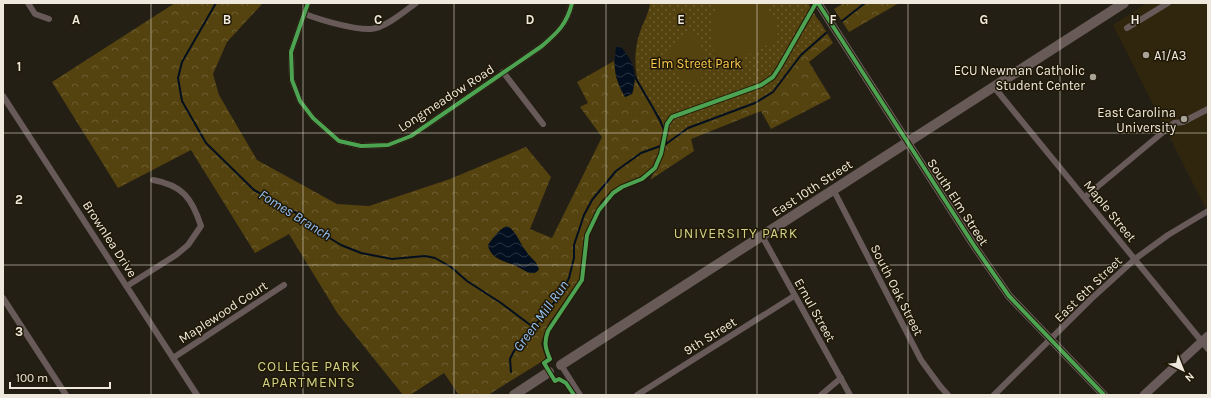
<svg xmlns="http://www.w3.org/2000/svg" width="1211" height="398" font-family="Karla,sans-serif">
  <style>
    .built { fill: #30260d }
    .forest { fill: url(#forest-crowns) }
    .park { fill: url(#park-dots) }
    .pitch { fill: #54420f }
    .water { fill: url(#water-waves) }
    .lines { fill: none; stroke-linecap: round; stroke-linejoin: round }
    .stream { stroke: #030f1f; stroke-width: 2 }
    .minor { stroke: #675a59; stroke-width: 6 }
    .tertiary { stroke: #675a59; stroke-width: 8 }
    .secondary { stroke: #6a5b5b; stroke-width: 9 }
    .primary { stroke: #685a56; stroke-width: 10 }
    .cycleway-casing { stroke: #201806; stroke-width: 6 }
    .cycleway { stroke: #4ca352; stroke-width: 4 }
    .grid { fill: none; stroke: #efe9dd; stroke-width: 1; stroke-opacity: 0.55 }
    .poi-dot { fill: #a8a297; stroke: #201806; stroke-width: 1.5 }
    .labels { text-anchor: middle; dominant-baseline: central; stroke-width: 3; stroke-linejoin: round; paint-order: stroke }
    .poi-label { font-size: 13px; fill: #efe9dd; stroke: #201806; text-anchor: end }
    .park-label { font-size: 13px; fill: #fdcb4e; stroke: #201806 }
    .street-label { font-size: 13px; fill: #efe9dd; stroke: #201806 }
    .water-label { font-size: 14px; font-style: italic; fill: #94c3f7; stroke: #201806 }
    .neighbourhood-label { font-size: 14px; letter-spacing: 1px; fill: #d0d183; stroke: #201806 }
    .grid-label { font-size: 13px; text-anchor: middle; font-weight: bold; fill: #efe9dd; stroke: #201806; stroke-width: 3; stroke-linejoin: round; paint-order: stroke }
  </style>
  <defs>
    <pattern id="forest-crowns" width="20" height="18" patternUnits="userSpaceOnUse"><rect width="20" height="18" fill="#54420f"/><path d="M2 6a3 3 0 1 1 6 0M12 15a3 3 0 1 1 6 0" fill="none" stroke="#6d5d32"/></pattern>
    <pattern id="park-dots" width="8" height="8" patternUnits="userSpaceOnUse"><rect width="8" height="8" fill="#54420f"/><path d="M2 2h.1M6 6h.1" fill="none" stroke="#6d5d32" stroke-width="1.8" stroke-linecap="round"/></pattern>
    <pattern id="water-waves" width="16" height="10" patternUnits="userSpaceOnUse"><rect width="16" height="10" fill="#030f1f"/><path d="M0 5q4-4 8 0t8 0" fill="none" stroke="#28323f"/></pattern>
  </defs>
  <rect width="100%" height="100%" fill="#241f15"/>
  <path class="built" d="M1147,3H1208V213L1113,25Z"/>
  <g class="forest">
    <path d="M175,3H263L227,42L213,74L219,95L257,160L337,204L369,206L450,179L526,147L551,177L530,229L552,238L602,137L580,107L588,103L577,82L614,61L616,77L625,97L632,94L635,77L663,129L658,158L650,171L639,179L625,183L612,190L601,201L584,238L579,281L549,323L543,337L541,344L546,359L488,395H459L444,373L410,395H403L338,314L289,234L255,253L191,150L118,188L52,82Z"/>
    <path d="M844,3H899L849,32L834,9Z"/>
    <path d="M819,20L833,43L809,62L831,98L771,129L761,111L691,139L694,151L650,180L660,162L668,125Z"/>
  </g>
  <path class="park" d="M650,3H808L826,33L801,55L773,92L755,103L688,128L666,144C666,118 641,102 637,77C634,63 635,46 640,32C643,23 649,13 650,3Z"/>
  <g class="pitch">
    <path d="M719,3H765L779,30L775,41L733,63L720,67C710,46 708,25 719,3Z"/>
    <path d="M690,33C707,47 711,68 697,85L681,78L667,66L666,58L677,44Z"/>
  </g>
  <g class="water">
    <path d="M616,47H621C634,62 638,75 632,94L625,97C615,81 613,66 616,47Z"/>
    <path d="M507,226C516,230 520,244 526,251C530,258 537,261 539,269C533,279 522,268 514,265C503,261 490,258 488,245C493,238 499,229 507,226Z"/>
  </g>
  <g class="lines">
    <g class="stream">
      <path d="M216,3L182,62L178,78L182,101L206,143L254,190L298,214L315,229L341,245L361,253L392,259L425,256L435,258L451,267L467,281L501,303L533,327"/>
      <path d="M842,21L865,3"/>
      <path d="M635,77L660,120L666,135V144"/>
      <path d="M511,372L510,359L514,351L561,294L569,278L574,258V245L584,215L592,200L616,171L641,153L666,144L688,128L755,103L773,92L801,55L826,33"/>
    </g>
    <g class="minor">
      <path d="M28,3L35,14L49,19"/>
      <path d="M308,3L291,52L292,80L300,101L313,118L339,141L361,146L388,145L411,136L542,46C558,32 567,24 572,3"/>
      <path d="M305,14C320,20 355,30 371,29C385,28 405,11 416,3"/>
      <path d="M1127,28L1168,3"/>
      <path d="M503,72L543,124"/>
      <path d="M994,87L1208,349"/>
      <path d="M3,96L197,395"/>
      <path d="M833,189L921,360L940,386L948,395"/>
      <path d="M1085,197L1174,123L1183,122L1208,109"/>
      <path d="M762,236L850,395"/>
      <path d="M127,286L176,255L188,245L201,226C192,198 182,185 153,180"/>
      <path d="M3,298L66,395"/>
      <path d="M173,358L284,285"/>
      <path d="M561,365L580,395"/>
      <path d="M637,395L794,296"/>
      <path d="M821,395L841,378"/>
      <path d="M994,395L1091,299L1135,259L1168,235L1208,211"/>
    </g>
    <path class="tertiary" d="M818,3L975,247L1009,296L1104,395"/>
    <path class="secondary" d="M1144,395L1208,336"/>
    <g class="primary">
      <path d="M561,365L1124,3"/>
      <path d="M514,395L549,372"/>
    </g>
    <g class="cycleway-casing">
      <g id="cycleway">
        <path d="M308,3L291,52L292,80L300,101L313,118L339,141L361,146L388,145L411,136L542,46C558,32 567,24 572,3"/>
        <path d="M818,3L975,247L1009,296L1104,395"/>
        <path d="M574,395L566,383L559,379L555,381L544,363L550,359C545,348 544,342 548,331L582,280L587,235L599,210L613,193L622,187L642,179L655,168L661,154L667,124L672,117L761,85L773,77L779,68L816,3"/>
      </g>
    </g>
    <use href="#cycleway" class="cycleway"/>
  </g>
  <path class="grid" d="M151,3V395M303,3V395M454,3V395M606,3V395M757,3V395M908,3V395M1060,3V395M3,133H1208M3,265H1208"/>
  <g class="poi-dot">
    <circle cx="1146" cy="55" r="4"/>
    <circle cx="1093" cy="77" r="4"/>
    <circle cx="1184" cy="119" r="4"/>
  </g>
  <g class="labels">
    <g class="poi-label">
      <text x="1154" y="55" text-anchor="start">A1/A3</text>
      <text x="1085" y="70">ECU Newman Catholic<tspan x="1085" dy="15">Student Center</tspan></text>
      <text x="1176" y="112">East Carolina<tspan x="1176" dy="15">University</tspan></text>
    </g>
    <g class="park-label">
      <text x="696" y="63">Elm Street Park</text>
    </g>
    <g class="street-label">
      <text transform="translate(446 98) rotate(-33)">Longmeadow Road</text>
      <text transform="translate(812 188) rotate(-33)">East 10th Street</text>
      <text transform="translate(958 202) rotate(57)">South Elm Street</text>
      <text transform="translate(1110 211) rotate(51)">Maple Street</text>
      <text transform="translate(110 239) rotate(57)">Brownlea Drive</text>
      <text transform="translate(1088 289) rotate(-44)">East 6th Street</text>
      <text transform="translate(897 290) rotate(63)">South Oak Street</text>
      <text transform="translate(815 310) rotate(61)">Ernul Street</text>
      <text transform="translate(223 312) rotate(-33)">Maplewood Court</text>
      <text transform="translate(710 336) rotate(-32)">9th Street</text>
    </g>
    <g class="water-label">
      <text transform="translate(295 215) rotate(32)">Fomes Branch</text>
      <text transform="translate(541 316) rotate(-54)">Green Mill Run</text>
    </g>
    <g class="neighbourhood-label">
      <text x="736" y="233">UNIVERSITY PARK</text>
      <text x="309" y="366">COLLEGE PARK<tspan x="309" dy="16">APARTMENTS</tspan></text>
    </g>
  </g>
  <g class="grid-label">
    <text x="76" y="24">A</text>
    <text x="227" y="24">B</text>
    <text x="378" y="24">C</text>
    <text x="530" y="24">D</text>
    <text x="681" y="24">E</text>
    <text x="833" y="24">F</text>
    <text x="984" y="24">G</text>
    <text x="1135" y="24">H</text>
    <text x="19" y="71">1</text>
    <text x="19" y="204">2</text>
    <text x="19" y="336">3</text>
  </g>
  <rect width="1211" height="398" fill="none" stroke="#efe9dd" stroke-width="8"/>
  <g transform="translate(1183 370) rotate(137)" stroke="#201806" stroke-width="3" paint-order="stroke">
  <path d="M0-3L7 15L0 10L-7 15Z" fill="#efe9dd"/>
  <text y="-6" font-size="11" font-weight="bold" text-anchor="middle" fill="#efe9dd">N</text>
  </g>
  <path d="M10 382v6h100v-6" fill="none" stroke="#efe9dd" stroke-width="2"/>
  <text x="16" y="382" font-size="12" fill="#efe9dd" stroke="#201806" stroke-width="3" paint-order="stroke">100 m</text>
</svg>
